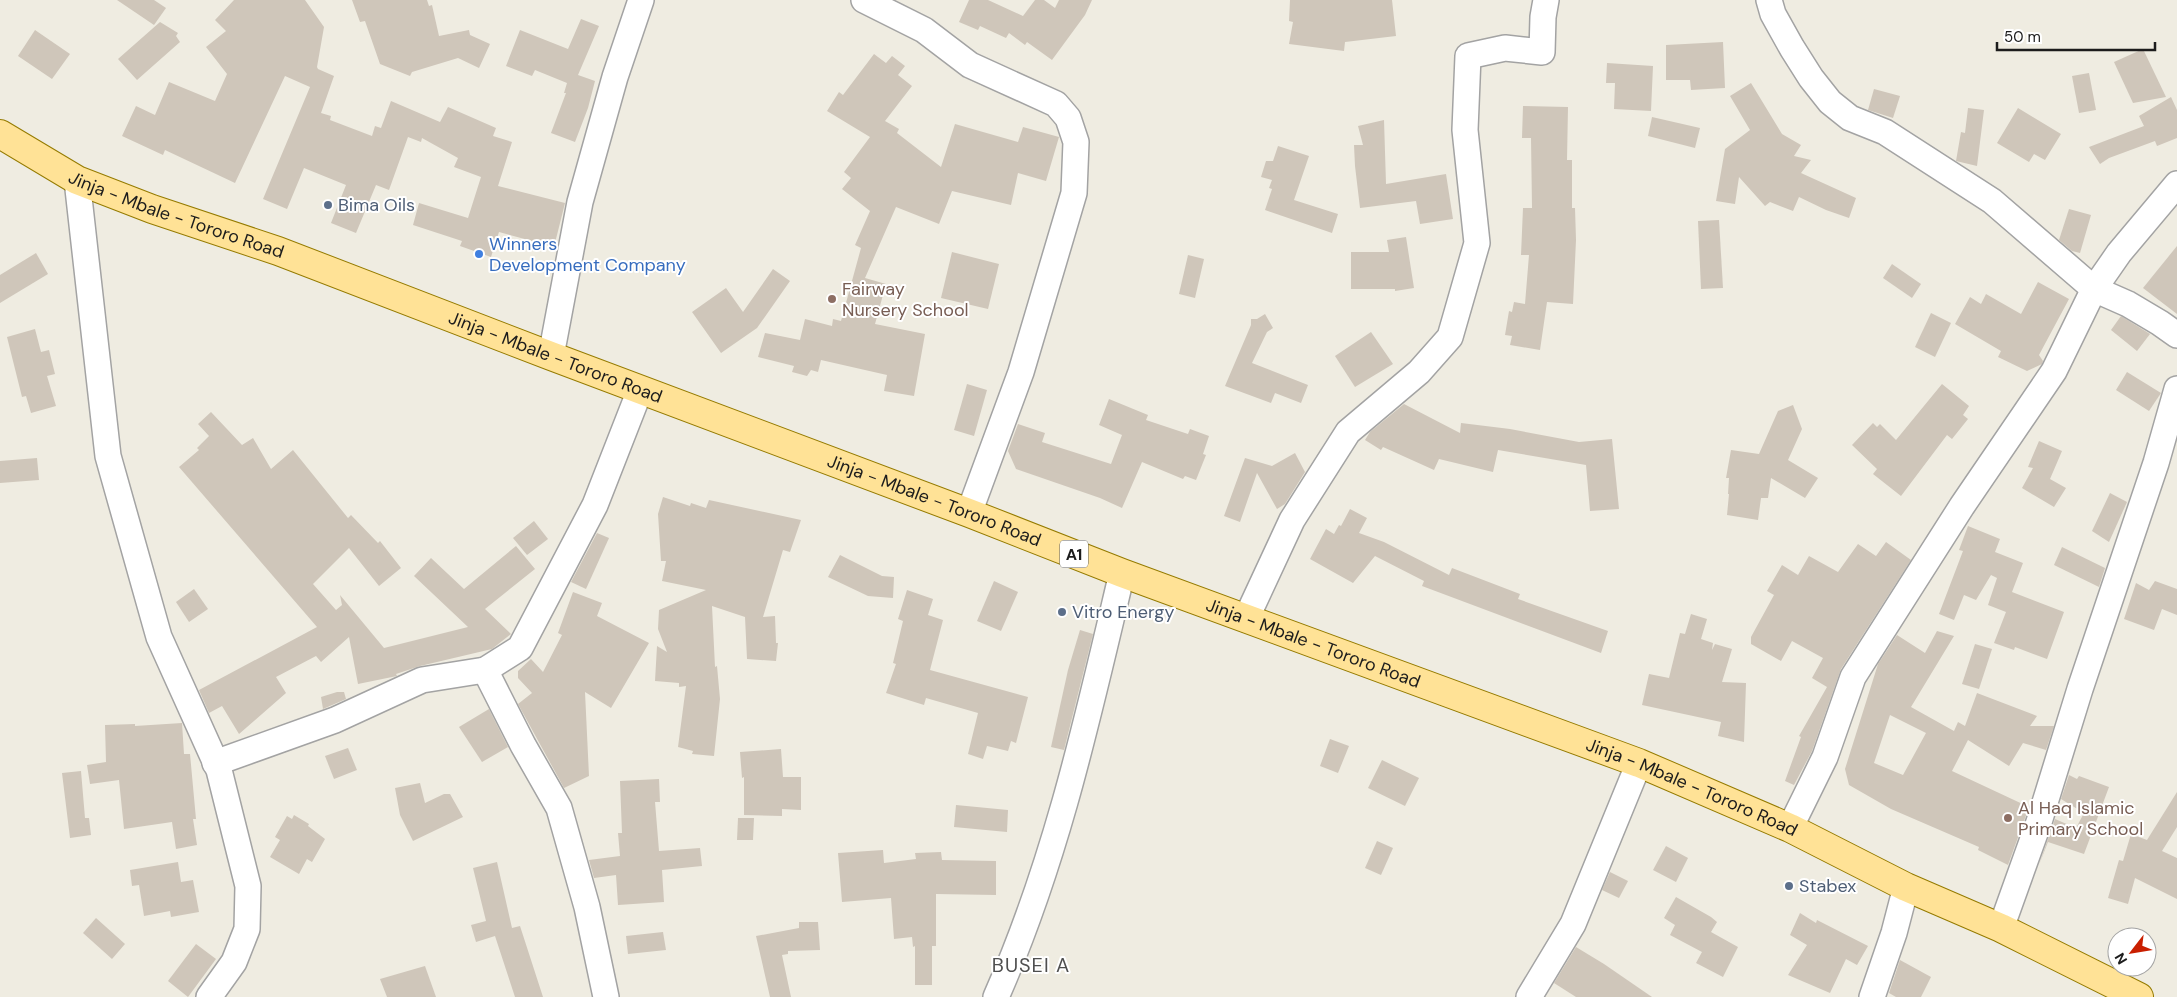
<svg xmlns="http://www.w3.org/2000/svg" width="2177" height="997" font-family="'DM Sans',sans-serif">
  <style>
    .building { fill: #cfc6ba; fill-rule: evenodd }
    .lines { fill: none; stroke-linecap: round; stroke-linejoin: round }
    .minor-casing { stroke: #a3a3a3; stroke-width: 28 }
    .primary-casing { stroke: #957b00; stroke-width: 30 }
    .minor { stroke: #fff; stroke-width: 25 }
    .primary { stroke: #ffe296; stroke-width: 28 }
    .service-dot { fill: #5c6f8a; stroke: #fff; stroke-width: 2 }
    .shop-dot { fill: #3f7fe0; stroke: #fff; stroke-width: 2 }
    .education-dot { fill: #8d6e63; stroke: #fff; stroke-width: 2 }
    .labels { text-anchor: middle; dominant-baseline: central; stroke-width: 4; stroke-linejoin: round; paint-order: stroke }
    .shield { fill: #fff; stroke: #606060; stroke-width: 1 }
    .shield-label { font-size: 16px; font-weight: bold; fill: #1c1c1c }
    .service-label { font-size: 18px; fill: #4e5e75; stroke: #fff; text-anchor: start }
    .street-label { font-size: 18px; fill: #1c1c1c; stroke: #fff }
    .shop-label { font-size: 18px; fill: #366cbe; stroke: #fff; text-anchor: start }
    .education-label { font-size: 18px; fill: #785e54; stroke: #fff; text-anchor: start }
    .quarter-label { font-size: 20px; letter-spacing: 1px; fill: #4f4f4f; stroke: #fff }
  </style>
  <rect width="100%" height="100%" fill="#efece1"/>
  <g class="building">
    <path d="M117,0H154L166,8L154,25Z"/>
    <path d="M234,0H305L324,27L317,67L318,69L334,76L321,113L331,116L330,120L372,136L375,126L381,128L391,101L440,122L448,107L496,128L493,136L512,142L498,186L565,203L554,247L499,232L491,257L460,246L462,241L413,225L419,203L468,218L481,177L454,167L458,158L422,138L421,142L408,137L389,190L376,185L356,233L331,223L346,185L304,168L287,209L263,199L310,87L285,76L235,183L165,150L163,155L122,136L136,106L155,115L169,82L215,101L227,74L206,47L226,31L215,20Z"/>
    <path d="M352,0H427L429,6L432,5L439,36L469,30L470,35L490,44L479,68L458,58L412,72L410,76L380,64L365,21L360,22Z"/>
    <path d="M969,0H988L1023,16L1035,0H1044L1055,8L1059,0H1092L1085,15L1052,60L1027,42L1025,45L1009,33L1006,38L980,26L978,30L959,22Z"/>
    <path d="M1290,0H1392L1396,36L1345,42L1344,51L1289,44L1293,22L1289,21Z"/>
    <path d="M581,19L599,26L578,75L595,81L588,108L575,142L551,133L566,93H564L567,83L535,70L532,76L506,66L520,30L568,49Z"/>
    <path d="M160,22L178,33L176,36L180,42L137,80L118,59Z"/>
    <path d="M35,30L70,54L52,79L18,56Z"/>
    <path d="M1723,42L1725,88L1691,90L1690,80H1666V45Z"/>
    <path d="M2143,49L2166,97L2133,103L2114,62Z"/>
    <path d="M874,54L886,63L892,56L905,66L898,75L912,86L885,121L899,129L897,133L941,167L955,124L1018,142L1023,127L1059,137L1046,181L1018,173L1011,205L952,191L939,224L896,207L865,278L886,284L875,324L925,334L914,396L884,391L887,375L821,360L818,372L811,370L807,376L792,372L794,366L758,357L765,333L800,340L805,319L832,326L833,319L841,321L861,248L855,245L870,211L842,189L851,178L844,172L870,137L827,111L839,92L843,95Z"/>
    <path d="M1607,63L1653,66L1651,111L1614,109L1615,83H1606Z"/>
    <path d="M2089,73L2096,110L2079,113L2072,76Z"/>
    <path d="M1751,83L1782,134L1801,145L1794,156L1811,160L1801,173L1856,198L1849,218L1826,210L1799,197L1793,211L1770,202L1765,206L1739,177L1735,204L1716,201L1725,149L1750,130L1730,96Z"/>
    <path d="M1874,89L1900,96L1893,118L1868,110Z"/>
    <path d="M2171,97L2177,110V138L2157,146L2155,141L2109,158L2100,164L2089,147L2144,126L2139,116Z"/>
    <path d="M1523,106L1568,107L1567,160H1572V208H1575L1576,240L1573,304L1547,302L1540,350L1510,345L1512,336L1505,335L1509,311L1512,312L1514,302L1525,304L1529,255H1521L1523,208H1532L1531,138H1522Z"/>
    <path d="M1968,108L1984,110L1977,166L1956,161L1961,132L1965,133Z"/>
    <path d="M2018,108L2061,134L2045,160L2034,154L2029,162L1997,143Z"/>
    <path d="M1652,117L1700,128L1695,148L1648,136Z"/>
    <path d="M1384,120L1386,184L1446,174L1453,219L1420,224L1416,201L1360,208L1355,166L1354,145H1363L1358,126Z"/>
    <path d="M1278,146L1309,156L1294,200L1338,214L1332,233L1265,210L1272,189L1269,188L1272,180L1261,177L1266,161H1273Z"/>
    <path d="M2069,209L2091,215L2080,253L2072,251L2059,240Z"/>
    <path d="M1719,220L1723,288L1701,289L1698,221Z"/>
    <path d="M1406,237L1414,288L1395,291V289H1351V252H1389L1387,240Z"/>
    <path d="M2177,246V314L2143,288Z"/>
    <path d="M952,252L999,264L988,309L941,298Z"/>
    <path d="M36,253L48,274L0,303V275Z"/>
    <path d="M1188,255L1204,259L1195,298L1179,294Z"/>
    <path d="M1892,264L1921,284L1912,298L1883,278Z"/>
    <path d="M773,269L790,281L757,328L721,353L692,312L726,288L743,312Z"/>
    <path d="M2038,282L2069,299L2039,355L2043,361L2042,364L2027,371L1998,357L2001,351L1955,324L1970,297L1981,304L1986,294L2021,314Z"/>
    <path d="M1931,313L1951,323L1935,357L1915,347Z"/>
    <path d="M1265,314L1273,328L1267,332L1252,363L1308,385L1301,403L1275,393L1271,403L1225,386L1251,325V319H1257Z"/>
    <path d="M2121,316L2150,334L2137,351L2111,330Z"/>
    <path d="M35,329L41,352L49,350L55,374L47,376L56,406L31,413L26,396L22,397L7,337Z"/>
    <path d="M1371,332L1393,364L1355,387L1335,356Z"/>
    <path d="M2127,372L2161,393L2149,411L2116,390Z"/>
    <path d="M967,384L987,390L974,436L954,430Z"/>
    <path d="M1942,384L1969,406L1963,415L1968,419L1952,439L1947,435L1901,496L1873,474L1877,469L1852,445L1873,423L1877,427L1880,424L1896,440Z"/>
    <path d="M1109,399L1148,415L1146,420L1188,434L1190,429L1209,436L1203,454L1206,455L1196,480L1185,476L1183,479L1142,462L1122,508L1100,498L1016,469L1008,451L1018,424L1045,433L1042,442L1111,464L1122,435L1099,425Z"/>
    <path d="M1404,404L1460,433L1461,423L1510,429L1579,442L1612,439L1619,509L1590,511L1586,465L1498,450L1493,472L1439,459L1434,470L1383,447L1381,450L1365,440L1370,432Z"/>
    <path d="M1793,405L1802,429L1788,460L1818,478L1805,498L1771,478L1768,498H1761L1758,520L1727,515L1729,494H1728L1729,478H1726L1731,450L1759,454L1778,411Z"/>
    <path d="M211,412L242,445L253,438L271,469L293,450L348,518L351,515L378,543L380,541L401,568L379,586L349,548L313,584L336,610L342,605L340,595L384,648L468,627L414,576L431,558L464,589L516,546L535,569L485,609L511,634L492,649L420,666L396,674L397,676L358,684L349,637L321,662L316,656L276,677L286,693L239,734L222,706L209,713L199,690L317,627L179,467L199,450L197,448L209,436L198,424Z"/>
    <path d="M2039,441L2062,451L2050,479L2066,488L2054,507L2022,488L2033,468L2028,467Z"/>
    <path d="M1295,453L1305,472L1285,504L1277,509L1257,473L1240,522L1224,516L1245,458L1272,466Z"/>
    <path d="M37,458L39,480L0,483V461Z"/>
    <path d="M2110,493L2127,502L2109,542L2092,531Z"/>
    <path d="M663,497L690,506L691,503L706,508L709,500L801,520L790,552L783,550L763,617L775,616L776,643H778L776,661L747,659L745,617L712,606L715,667L717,666L720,699L714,756L692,754L693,751L678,747L686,686L679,687V683L655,681L657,646L667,652L658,629L659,610L706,590L662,581L666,561H661L658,514Z"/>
    <path d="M1350,509L1367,518L1359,533L1384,542L1449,575L1452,568L1520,594L1518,599L1608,631L1601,653L1422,586L1424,581L1375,556L1353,583L1310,559L1326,529L1334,534L1339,525L1341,526Z"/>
    <path d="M534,521L548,539L527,555L513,538Z"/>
    <path d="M1968,526L2000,539L1995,552L2023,563L2012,592L2064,612L2047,659L2015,647L2014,650L1994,643L2006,612L1988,605L1997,578L1991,575L1976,600L1964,595L1954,620L1939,614L1963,551L1959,550Z"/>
    <path d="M597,533L609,538L586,589L571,582Z"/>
    <path d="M1886,542L1911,560L1841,669L1812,751L1794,785L1785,781L1801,737L1799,736L1827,687L1812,678L1823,658L1792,641L1781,661L1751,644V637L1774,595L1767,591L1782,565L1798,575L1809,556L1838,572L1858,544L1876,556Z"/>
    <path d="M2062,547L2105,568L2099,587L2054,565Z"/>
    <path d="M840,555L882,576L894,577L893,598L868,596L828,577Z"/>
    <path d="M994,581L1018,592L1001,631L977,621Z"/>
    <path d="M2155,581L2177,589V615L2162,609L2154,630L2124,619L2136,583L2149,590Z"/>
    <path d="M194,589L208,609L189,622L176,602Z"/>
    <path d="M907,590L933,599L928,615L943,620L930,670L1028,697L1016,743L1011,741L1008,751L987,746L983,759L968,754L978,713L926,698L924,705L886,693L896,664L893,663L903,621L898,619Z"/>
    <path d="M573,592L602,603L597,616L649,643L611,708L585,692L589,776L564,788L518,704L532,693L518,678V671L531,659L543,672L562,635L558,633Z"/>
    <path d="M1691,614L1707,619L1701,639L1713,643L1712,650L1715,644L1732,649L1722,682L1746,683L1744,742L1718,736L1721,722L1642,705L1649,674L1669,678L1680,633L1685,634Z"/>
    <path d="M1080,630L1093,634L1064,750L1051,747L1068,670Z"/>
    <path d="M1937,631L1954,636L1911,707L1954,731L1958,722L1965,726L1977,693L2037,716L2030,726H2054L2046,750L2023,743L2009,766L1968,740L1952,771L2029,807L2008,865L1978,850L1979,847L1891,809L1849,785L1845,769L1878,664L1897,635L1925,653ZM1890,715L1926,733L1903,775L1874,763Z"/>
    <path d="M1975,644L1992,649L1979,689L1962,684Z"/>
    <path d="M337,692H344L346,699L323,709L321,697Z"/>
    <path d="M489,709L508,747L482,762L459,727Z"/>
    <path d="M182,723L184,754H190L196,819H193L197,845L176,849L172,822L124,829L119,780L90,784L87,765L106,762L105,725L135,724V726Z"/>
    <path d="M1330,739L1349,746L1338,773L1320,766Z"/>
    <path d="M348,748L357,770L334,779L325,756Z"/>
    <path d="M781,749L783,777H801V810L782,809V816L744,815V777L742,778L740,752Z"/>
    <path d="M1382,760L1419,778L1405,806L1368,788Z"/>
    <path d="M81,771L85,818H89L91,835L70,838L62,773Z"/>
    <path d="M2069,775L2077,779L2079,776L2109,787L2084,854L2048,842L2039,865L2055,819L2076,828L2084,813L2061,799Z"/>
    <path d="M659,779L660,802H655L659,851L700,848L702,866L662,870L664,902L618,905L616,875L594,878L589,860L620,856L618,833H622L620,781Z"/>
    <path d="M420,783L425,803L444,794H450L463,817L413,841L400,815L395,788Z"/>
    <path d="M2177,792V827L2162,851L2177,858V899L2135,878L2128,904L2108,898L2119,860L2123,861L2131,834L2147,840Z"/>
    <path d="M956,805L1008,810L1007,832L954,827Z"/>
    <path d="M294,815L309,824L308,826L325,839L312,862L307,859L299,874L270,857L280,840L275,837L287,816L292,819Z"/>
    <path d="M738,818H754L753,840H737Z"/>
    <path d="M1377,841L1393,848L1381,875L1365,868Z"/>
    <path d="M1666,846L1688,858L1676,882L1653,870Z"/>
    <path d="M883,850L884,863L916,859L915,853L941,852L942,860L996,861V895L936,894V946H932V985H915V946L913,947L912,937L894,939L891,898L842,902L838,853Z"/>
    <path d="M178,862L181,882L193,880L199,912L171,917L170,911L144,916L139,885L132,886L130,870Z"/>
    <path d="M497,862L512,928L520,926L543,997H515L495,936L476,942L471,925L486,921L473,868Z"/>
    <path d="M1610,872L1628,881L1619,898L1602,890Z"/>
    <path d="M1676,897L1711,917L1717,922L1711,932L1738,947L1723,977L1696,963L1702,952L1670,935L1675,925L1664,918Z"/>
    <path d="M1800,913L1816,923L1817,920L1868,946L1857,965L1846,959L1830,993L1788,975L1807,945L1790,935Z"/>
    <path d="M96,918L125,944L112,959L83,933Z"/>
    <path d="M799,922H818L820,950L788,951V954L782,955L791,997H770L756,936L799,928Z"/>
    <path d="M663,932L666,950L628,954L626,936Z"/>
    <path d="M196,944L216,959L188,997L168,981Z"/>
    <path d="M1576,947L1604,964L1652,997H1576L1554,983Z"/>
    <path d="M1900,960L1931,977L1921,997H1896L1889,993Z"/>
    <path d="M425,966L436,997H387L380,979Z"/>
  </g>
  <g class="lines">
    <g class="minor-casing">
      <g id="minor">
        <path d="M864,0L924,30L970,65L1056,104L1068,118L1076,142L1074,193L1021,372L969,513"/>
        <path d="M1769,0L1773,14L1792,48L1811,78L1830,102L1850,118L1885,132L1992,201L2094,289L2128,304L2160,323L2177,335"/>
        <path d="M77,180L108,456L159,637L219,770L248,886L247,929L234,962L209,997"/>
        <path d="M551,356L580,202L615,77L641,0"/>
        <path d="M1246,619L1292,520L1348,432L1419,372L1450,337L1477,243L1465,130L1468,56L1505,48L1542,52L1543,17L1546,0"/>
        <path d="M485,670L523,745L559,808L587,907L606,997"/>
        <path d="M215,763L335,720L422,680L485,670L520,648L595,505L640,390"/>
        <path d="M1790,828L1825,757L1853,677L1962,506L2054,371L2094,289L2119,253L2177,184"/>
        <path d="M2001,928L2039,822L2080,689L2156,463L2177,389"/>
        <path d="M996,997C1056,862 1088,717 1122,573"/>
        <path d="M1529,997L1573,924L1639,763"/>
        <path d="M1872,997L1894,933L1906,887"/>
      </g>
    </g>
    <g class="primary-casing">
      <g id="primary">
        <path id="s1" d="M0,134L77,180L152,209L278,251L551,356L969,513L1122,573L1639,763L1790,828L1906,887L2001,928L2139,997"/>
      </g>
    </g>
    <use href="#minor" class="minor"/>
    <use href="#primary" class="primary"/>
  </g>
  <g class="service-dot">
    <circle cx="328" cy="205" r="5"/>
    <circle cx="1062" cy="612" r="5"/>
    <circle cx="1789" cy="886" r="5"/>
  </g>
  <circle class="shop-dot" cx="479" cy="254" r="5"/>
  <g class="education-dot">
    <circle cx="832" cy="299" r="5"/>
    <circle cx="2008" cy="818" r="5"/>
  </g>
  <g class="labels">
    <rect class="shield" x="1060" y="540.5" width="28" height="27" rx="4"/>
    <g class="shield-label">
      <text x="1074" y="554">A1</text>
    </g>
    <g class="service-label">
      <text x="338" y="205">Bima Oils</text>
      <text x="1072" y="612">Vitro Energy</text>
      <text x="1799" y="886">Stabex</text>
    </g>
    <g class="street-label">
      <text stroke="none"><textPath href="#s1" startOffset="195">Jinja - Mbale - Tororo Road</textPath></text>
      <text stroke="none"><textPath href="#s1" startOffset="600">Jinja - Mbale - Tororo Road</textPath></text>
      <text stroke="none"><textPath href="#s1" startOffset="1005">Jinja - Mbale - Tororo Road</textPath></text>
      <text stroke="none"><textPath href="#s1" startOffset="1410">Jinja - Mbale - Tororo Road</textPath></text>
      <text stroke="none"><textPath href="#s1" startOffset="1815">Jinja - Mbale - Tororo Road</textPath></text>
    </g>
    <g class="shop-label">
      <text x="489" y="244">Winners<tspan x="489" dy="21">Development Company</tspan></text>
    </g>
    <g class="education-label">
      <text x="842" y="289">Fairway<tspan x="842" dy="21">Nursery School</tspan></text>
      <text x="2018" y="808">Al Haq Islamic<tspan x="2018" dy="21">Primary School</tspan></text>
    </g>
    <g class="quarter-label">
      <text x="1031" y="965">BUSEI A</text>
    </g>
  </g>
  <g transform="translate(2132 952) rotate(239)"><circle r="24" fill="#ffffff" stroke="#a4a4a4"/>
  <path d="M0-4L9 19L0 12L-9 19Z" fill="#c91f00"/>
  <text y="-8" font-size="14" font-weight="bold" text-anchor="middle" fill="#1c1c1c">N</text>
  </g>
  <path d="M1997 42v8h158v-8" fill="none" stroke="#1c1c1c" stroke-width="2.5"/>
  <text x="2004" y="42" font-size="15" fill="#1c1c1c" stroke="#ffffff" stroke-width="4" paint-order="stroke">50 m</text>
</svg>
